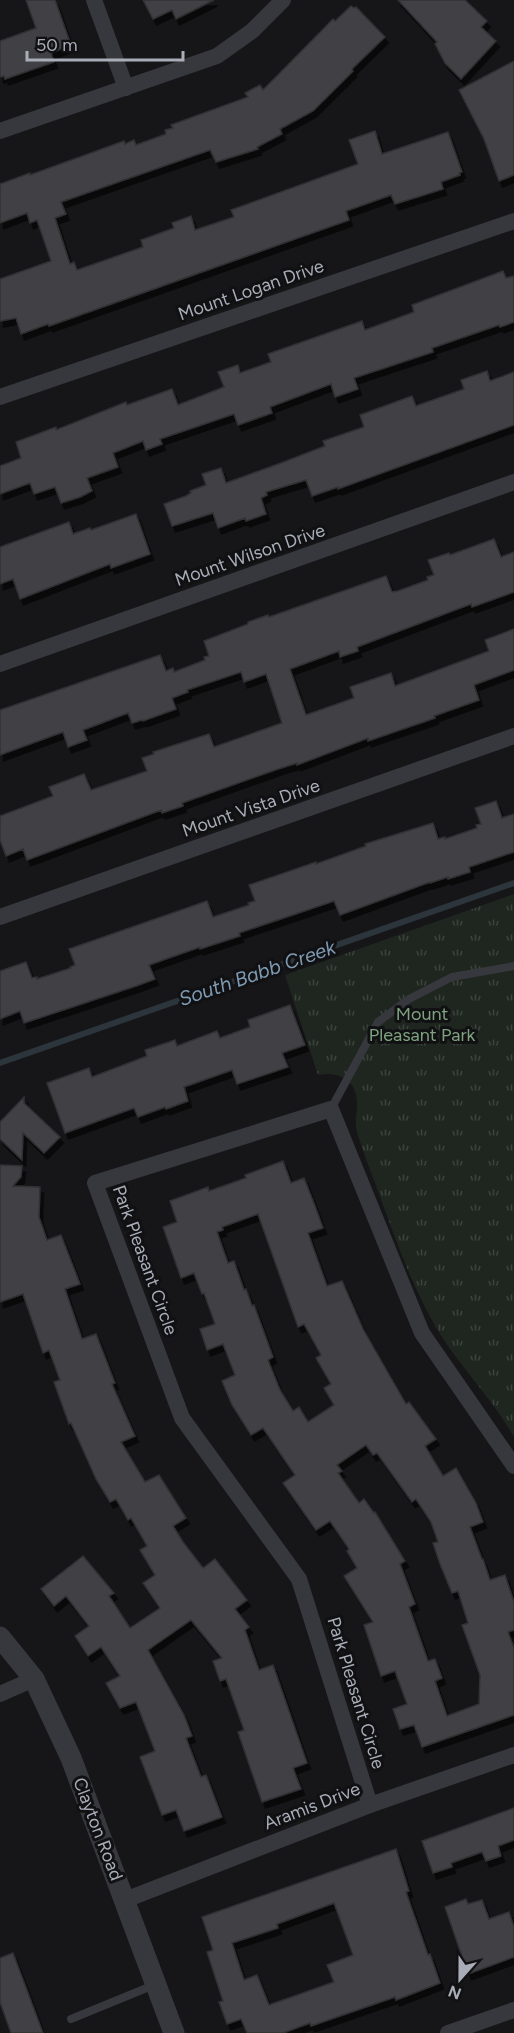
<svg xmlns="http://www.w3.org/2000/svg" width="514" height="2033" font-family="Figtree,sans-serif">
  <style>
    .park { fill: url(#park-tufts) }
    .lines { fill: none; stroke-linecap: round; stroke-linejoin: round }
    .stream { stroke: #2c353c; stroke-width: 6 }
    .building { fill: #404145; stroke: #303034; stroke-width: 1.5; fill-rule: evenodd; filter: url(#shadow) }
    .service { stroke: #37383d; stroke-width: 8 }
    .minor { stroke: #37383d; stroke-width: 16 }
    .tertiary { stroke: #37383d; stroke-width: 21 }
    .labels { text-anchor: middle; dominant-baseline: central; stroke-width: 6; stroke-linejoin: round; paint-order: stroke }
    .street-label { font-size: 18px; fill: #a8adb8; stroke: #111113 }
    .park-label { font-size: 18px; fill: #7fa381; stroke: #111113 }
    .water-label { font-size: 20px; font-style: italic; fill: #7f9bb3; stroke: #111113 }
  </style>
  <defs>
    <pattern id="park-tufts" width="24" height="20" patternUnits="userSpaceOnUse" patternTransform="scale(1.5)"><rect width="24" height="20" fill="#1e261f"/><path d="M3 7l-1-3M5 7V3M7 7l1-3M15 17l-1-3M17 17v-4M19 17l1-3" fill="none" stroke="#3c433d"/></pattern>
    <filter id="shadow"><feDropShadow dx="3.5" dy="6" stdDeviation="0" flood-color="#0009"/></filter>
  </defs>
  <rect width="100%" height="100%" fill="#161618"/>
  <path class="park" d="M514,894V1437C493,1400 463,1370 440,1334C412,1288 395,1238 377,1188C370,1170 363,1151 357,1132C354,1121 358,1112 357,1101C356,1079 337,1071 318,1075L285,975Z"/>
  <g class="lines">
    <path class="stream" d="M0,1063L514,883"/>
  </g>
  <g class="building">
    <path d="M26,0H55L71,45L51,53L54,62L5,79L4,76L0,77V41L36,28Z"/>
    <path d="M143,0H214L176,19L172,10L153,19Z"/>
    <path d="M398,0H465L487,21L481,27L496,41L461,79L445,63L435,44L437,42Z"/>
    <path d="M351,6L354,8L356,7L385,37L352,69L353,71L313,111L280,129L282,134L257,147L258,149L216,162L210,150L61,202L66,214L55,218L70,264L74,262L77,270L143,247L141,240L174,228L172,223L191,216L195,230L234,217L231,210L358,164L349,140L375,131L382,154L448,132L462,172L459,173L460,175L441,182L443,189L395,204L391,195L346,211L349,220L49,326L48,324L21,334L16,318L0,321V279L51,261L37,220L30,223L27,213L0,223V184L30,173V175L124,141L125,144L134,140L136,145L166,134L165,130L173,128L171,125L248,97L245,93L260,85L263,90L333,19L335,21Z"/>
    <path d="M514,61V175L499,181L484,139L459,90Z"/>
    <path d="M503,271L506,278L514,276V322L500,327L499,325L432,348L433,352L354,378L358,389L335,397L331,384L270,407L272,413L238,425L234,414L163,438L160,439L162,444L146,450L143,441L113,453L118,467L87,478L92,491L80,497L61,503L55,487L34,494L30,483L0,494V466L21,458L16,442L56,427V430L126,402L127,405L172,389L178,405L224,387L218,372L238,365L240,373L271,362L268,354L362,321L365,330L414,312L412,305Z"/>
    <path d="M487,371L490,381L514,372V425L338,489V487L312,496L306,480L266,492L267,495L261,498L266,514L246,521L245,518L218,528L213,513L172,526L164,504L186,496L191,493L190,491L206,485L202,474L221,468L226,483L281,463L325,446L323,441L364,427L360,415L412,396L416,406L464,389L461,380Z"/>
    <path d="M136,514L150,554L111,568L110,564L20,599L13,579L0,584V547L69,522L73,534L90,528L91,530Z"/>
    <path d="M494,539L501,557L514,552V592L472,607L471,604L378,639L357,647L358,651L340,657L339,651L290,669L306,715L354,698L350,687L391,673L395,686L489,651L485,640L514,629V670L474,685L479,700L434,716L435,718L368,741V738L297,765V763L278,769L182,803L183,806L162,813L161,810L27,860L23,849L6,856L0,840V816L53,796L49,787L84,774L91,790L147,771L142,758L154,754L153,752L209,734L214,747L282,723L266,674L244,682L241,672L187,690L188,692L172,698L176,709L143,721L142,720L132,723L128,713L83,730L87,740L68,747L63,732L0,755V710L160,655L166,671L173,668L174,672L205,660L204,657L209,656L204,641L248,624V622L268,615L269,617L386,576L392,592L398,591L428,580L427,577L434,575L428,560L449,553L450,555Z"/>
    <path d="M496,801L502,818L514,814V852L469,867L470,872L448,879V877L430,883V882L340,915L334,901L239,933L240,936L200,949V947L149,965L155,979L136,986L24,1023L20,1011L0,1019V971L26,962L32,978L37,977V979L71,968L70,967L75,965L69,949L207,901L213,917L249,905L248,903L255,901L249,885L316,862V864L366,846L365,844L433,823L438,839L445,837V839L477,828L476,825L481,824L475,808Z"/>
    <path d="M290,1005L305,1045L282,1053L288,1067L237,1084L232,1070L184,1087L188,1101L166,1109L165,1107L138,1117L134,1108L65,1133L47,1083L89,1068L92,1077L147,1056L145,1050L175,1040L177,1046L217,1031L220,1038L250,1027L248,1020Z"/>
    <path d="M24,1097V1103L60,1137L44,1153L23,1133L22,1160L0,1139V1122Z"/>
    <path d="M283,1161L291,1183L304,1178L315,1206L323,1228L308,1233L327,1286L342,1281L363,1329L406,1404L409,1402L436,1439L425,1446L443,1476L456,1468L476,1503L483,1522L470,1527L482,1559H483L490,1580L505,1575L514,1602V1630L508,1632L514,1648V1715L422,1747L414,1725L400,1729L393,1709L407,1704L395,1671L381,1676L364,1625L373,1622L344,1576L357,1568L347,1551L349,1549L330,1521L316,1530L283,1483L295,1475L263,1428L251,1435L232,1405L222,1381L235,1375L223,1344L207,1350L200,1329L215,1324L204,1293L202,1294L194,1273L181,1278L163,1227L177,1222L170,1201L208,1187L209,1191L246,1178L245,1175ZM258,1214L298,1327L304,1324L321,1355L316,1358L331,1384L324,1388L334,1405L308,1422L299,1407L293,1411L280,1390L268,1360L273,1357L254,1305L252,1306L246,1289L244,1290L234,1261L228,1263L217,1232L223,1230L222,1227ZM366,1445L373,1455L377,1453L412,1502L416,1499L431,1522L438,1542L433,1543L440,1564L452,1593L458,1591L468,1623L462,1625L480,1675L479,1704L447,1716L435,1681L442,1678L435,1659L428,1661L409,1607L415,1604L400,1564L405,1561L375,1512L374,1513L364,1499L359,1503L338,1473L342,1471L337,1465Z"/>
    <path d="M0,1165L22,1166L21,1177L13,1186L40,1187L39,1217L47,1240L61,1235L80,1284L65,1289L82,1339L96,1334L115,1383L112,1384L135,1436L121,1442L145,1482L159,1475L186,1518L173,1526L183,1542L203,1568L215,1559L247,1600L235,1609L249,1627L245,1630L259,1670L273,1665L307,1763L293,1768L301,1789L262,1802L238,1732L244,1730L226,1679L220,1681L213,1661L222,1658L191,1620L148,1650L184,1715L192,1736L186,1738L201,1777L206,1775L222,1817L184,1831L176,1810L162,1815L140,1757L155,1751L136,1702L120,1708L106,1683L120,1676L101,1647L88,1656L75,1636L89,1626L66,1596L54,1606L41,1589L83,1556L114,1593L109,1596L130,1628L160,1608L143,1583L155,1575L140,1550L147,1546L131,1518L128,1520L116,1499L110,1502L96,1479L71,1423L69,1424L54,1382L60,1380L49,1350L43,1353L23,1294L0,1302Z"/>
    <path d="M514,1808V1840L498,1846L501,1856L486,1861L482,1852L451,1863L452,1867L433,1873L422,1841Z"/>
    <path d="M396,1849L409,1891L406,1892L428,1955L430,1954L440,1983L396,2000L395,1997L311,2026L310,2023L283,2033H247L241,2019L227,2024L219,2002L223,2001L207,1952L213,1950L202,1917ZM334,1903L353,1955L327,1965L334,1982L269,2005L257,1975L244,1980L232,1943L278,1928L277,1924Z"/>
    <path d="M466,1899L468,1904L482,1900L489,1919L509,1912L514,1927V1957L468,1974L445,1907Z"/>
    <path d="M13,1953L43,2033H11L0,2002V1958Z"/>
  </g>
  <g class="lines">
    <g class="service">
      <path d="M331,1109L378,1022L409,999L452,977L514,966"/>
      <path d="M71,2019L154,1985"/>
    </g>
    <g class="minor">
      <path d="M94,0L126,88"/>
      <path d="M0,131L217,56L252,31L283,0"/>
      <path d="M0,397L514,221"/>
      <path d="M0,664L514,482"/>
      <path d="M0,917L514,736"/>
      <path d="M0,1694L34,1679"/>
      <path d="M370,1805L299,1579L182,1418L95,1183L331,1109L422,1333L514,1466"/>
      <path d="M125,1900L370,1805L514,1755"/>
      <path d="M448,2033L514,2010"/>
    </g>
    <path class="tertiary" d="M0,1637L34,1679L71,1758L174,2033"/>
  </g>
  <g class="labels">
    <g class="street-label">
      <text transform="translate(251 290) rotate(-19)">Mount Logan Drive</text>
      <text transform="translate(250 555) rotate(-19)">Mount Wilson Drive</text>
      <text transform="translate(251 808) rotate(-19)">Mount Vista Drive</text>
      <text transform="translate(145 1260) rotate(70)">Park Pleasant Circle</text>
      <text transform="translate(356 1693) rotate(73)">Park Pleasant Circle</text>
      <text transform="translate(312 1806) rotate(-21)">Aramis Drive</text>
      <text transform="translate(98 1829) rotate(69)">Clayton Road</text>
    </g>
    <g class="park-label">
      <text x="422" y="1014">Mount<tspan x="422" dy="21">Pleasant Park</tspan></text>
    </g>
    <g class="water-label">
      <text transform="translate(257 973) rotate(-19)">South Babb Creek</text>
    </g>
  </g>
  <g transform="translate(460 1979) rotate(201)" stroke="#111113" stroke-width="4.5" paint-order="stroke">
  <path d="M0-4.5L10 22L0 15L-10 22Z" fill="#a8adb8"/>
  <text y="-9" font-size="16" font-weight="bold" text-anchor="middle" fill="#a8adb8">N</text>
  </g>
  <path d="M27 51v9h156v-9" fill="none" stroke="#a8adb8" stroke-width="3"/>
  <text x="36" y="51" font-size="18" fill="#a8adb8" stroke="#111113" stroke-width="4.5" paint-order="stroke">50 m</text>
</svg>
